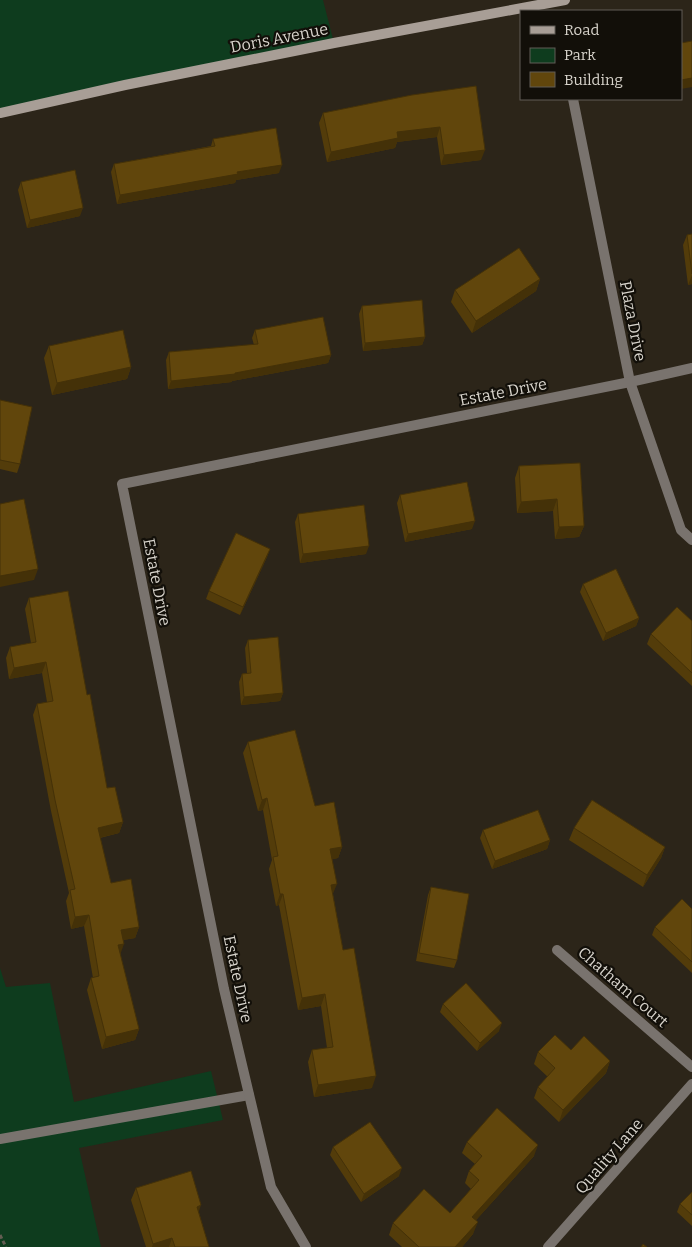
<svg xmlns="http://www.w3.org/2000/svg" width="692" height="1247" font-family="Bitter,serif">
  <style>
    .green { fill: #0e3c1e }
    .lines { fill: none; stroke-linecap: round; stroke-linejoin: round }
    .path { stroke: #635d52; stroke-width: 3; stroke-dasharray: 4 2.5; stroke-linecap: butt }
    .lane { stroke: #79736e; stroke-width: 10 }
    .street { stroke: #79736e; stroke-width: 10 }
    .secondary { stroke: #a89e96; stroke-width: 10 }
    .wall { fill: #533c0a }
    .shaded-wall { fill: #443108 }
    .building { fill: #61460c; stroke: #443108 }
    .labels { text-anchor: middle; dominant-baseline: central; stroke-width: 4.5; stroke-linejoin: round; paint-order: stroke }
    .street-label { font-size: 16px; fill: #d7d3cb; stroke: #120f09 }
  </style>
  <rect width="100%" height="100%" fill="#2c2519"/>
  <g class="green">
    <path d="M0,0H323L334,43L0,113Z"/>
    <path d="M0,968L6,987L50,983L74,1102L211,1071L223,1120L79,1148L101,1247H0Z"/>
  </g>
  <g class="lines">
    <path class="path" d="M0,1235L6,1247"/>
    <path class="lane" d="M0,1139L249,1095"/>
    <g class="street">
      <path d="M573,99L630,382L681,530L692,540"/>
      <path d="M557,950L692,1067"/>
      <path d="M306,1247L271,1187L224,989L122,484L630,382L692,368"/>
      <path d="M548,1247L692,1084"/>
    </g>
    <path class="secondary" d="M0,113L125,85L334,43L565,0"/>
  </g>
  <g class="wall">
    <path d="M412,95L481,160L441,165L437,137L397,142L395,148L327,162L319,123L323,113Z"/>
    <path d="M213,139L279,173L236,180L235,183L117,204L111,172L114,164L211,146Z"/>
    <path d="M21,182L80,216L27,228L18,190Z"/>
    <path d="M692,234V284L688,285L683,245L687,235Z"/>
    <path d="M540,279L536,291L472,333L451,302L455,290Z"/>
    <path d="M362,306L425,337L422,345L363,351L359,314Z"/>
    <path d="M255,330L331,355L328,363L232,381V382L168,389L166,360L169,352L254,345L252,338Z"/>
    <path d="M49,346L131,367L127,379L52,395L44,358Z"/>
    <path d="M0,400L20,464L17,473L0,469Z"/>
    <path d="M580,463L584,526L579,537L555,539L553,511L517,513L515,478L519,466Z"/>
    <path d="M400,495L472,529L405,542L397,503Z"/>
    <path d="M298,514L366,554L300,563L295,522Z"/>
    <path d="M270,549L267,557L240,615L206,599L209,591Z"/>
    <path d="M583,584L639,618L636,626L603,641L580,592Z"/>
    <path d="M29,598L87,695L107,788L123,822L119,833L100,838L111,883L139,927L135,938L123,940L120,954L139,1029L135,1040L102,1049L87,990L91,978H93L84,926L71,929L66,901L69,893L51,811L33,715L37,704L47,702L42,673L9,679L6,658L10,647L31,643L25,609Z"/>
    <path d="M692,621V686L647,644L651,634Z"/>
    <path d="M248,640L283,693L280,701L241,705L239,682L242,674L247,673L245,648Z"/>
    <path d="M248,742L315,806L342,847L338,858L332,859L333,895L343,950L372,1088L314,1097L308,1062L312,1050L327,1048L321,1006L298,1010L279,905L276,906L269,869L272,860L263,810L258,811L243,753Z"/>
    <path d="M574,828L665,847L661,858L643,887L569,840Z"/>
    <path d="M483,830L550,840L547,849L492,869L480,838Z"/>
    <path d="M431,887L457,960L454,968L416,961L428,895Z"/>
    <path d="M692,909V973L652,935L655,927Z"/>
    <path d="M443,1004L499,1031L477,1051L440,1012Z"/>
    <path d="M571,1050L610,1061L606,1073L559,1122L534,1098L538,1087L548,1077L534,1064L538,1052Z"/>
    <path d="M467,1142L534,1156L476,1220L473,1234L462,1247H402L389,1235L393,1223L450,1213L471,1189L465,1183L469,1171L475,1164L462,1153Z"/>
    <path d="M333,1147L399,1176L361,1202L330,1155Z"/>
    <path d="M136,1188L199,1213L209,1247H146L131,1200Z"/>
    <path d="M692,1192V1226L677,1212L680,1204Z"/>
  </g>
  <g class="shaded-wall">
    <path d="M692,78V87L681,89V80Z"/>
    <path d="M440,127L437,137L397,142L395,148L327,162L331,152L397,132Z"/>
    <path d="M485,150L481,160L441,165L444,155Z"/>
    <path d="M282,165L279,173L236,180L235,183L117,204L120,195L237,172Z"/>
    <path d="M83,208L80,216L27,228L30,220Z"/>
    <path d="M692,275V284L688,285Z"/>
    <path d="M540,279L536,291L472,333L476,321Z"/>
    <path d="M425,337L422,345L363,351L365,343Z"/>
    <path d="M331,355L328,363L232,381V382L168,389L171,381L235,373Z"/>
    <path d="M131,367L127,379L52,395L57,383Z"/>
    <path d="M557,499L553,511L517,513L521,502Z"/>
    <path d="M475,521L472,529L405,542L408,534Z"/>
    <path d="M584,526L579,537L555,539L559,527Z"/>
    <path d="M369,546L366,554L300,563L303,554Z"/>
    <path d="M270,549L267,557L240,615L243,607Z"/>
    <path d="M38,569L34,580L0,587V576Z"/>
    <path d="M639,618L636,626L603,641L606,633Z"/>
    <path d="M46,662L42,673L9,679L14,668Z"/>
    <path d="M283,693L280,701L241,705L244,697Z"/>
    <path d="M267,798L263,810L258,811L262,800Z"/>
    <path d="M123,822L119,833L94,839L98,828Z"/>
    <path d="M550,840L547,849L492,869L495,861Z"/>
    <path d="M342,847L338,858L326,861L330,849Z"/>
    <path d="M665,847L661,858L643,887L647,875Z"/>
    <path d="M337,884L332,896L331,885Z"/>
    <path d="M280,894H283L279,905L276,906Z"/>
    <path d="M89,915L84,926L71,929L75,917Z"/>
    <path d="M139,927L135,938L117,941L121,930Z"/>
    <path d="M124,944L120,955L118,945Z"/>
    <path d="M325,994L321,1006L298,1010L302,998Z"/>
    <path d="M502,1023L499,1031L477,1051L480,1043Z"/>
    <path d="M139,1029L135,1040L102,1049L106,1037Z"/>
    <path d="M610,1061L606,1073L559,1122L563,1110Z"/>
    <path d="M376,1076L372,1088L314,1097L318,1085Z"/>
    <path d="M538,1145L534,1156L468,1229L472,1217Z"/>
    <path d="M402,1168L399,1176L361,1202L364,1194Z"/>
    <path d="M201,1205L197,1217V1207Z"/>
    <path d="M478,1222L473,1234L462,1247H455Z"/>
    <path d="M172,1238L169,1247H152L153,1244Z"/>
  </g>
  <g class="building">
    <path d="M692,41V78L681,80V43Z"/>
    <path d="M476,86L485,150L444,155L440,127L397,132L398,138L331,152L323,113L412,95Z"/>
    <path d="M276,128L282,165L237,172L238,174L120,195L114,164L215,146L213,139Z"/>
    <path d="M75,170L83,208L30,220L21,182Z"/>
    <path d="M692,234V274L687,235Z"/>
    <path d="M519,248L540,279L476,321L455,290Z"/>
    <path d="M422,300L425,337L365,343L362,306Z"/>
    <path d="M323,317L331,355L235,373V374L171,381L169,352L258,344L255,330Z"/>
    <path d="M123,330L131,367L57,383L49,346Z"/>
    <path d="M0,400L32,407L20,464L0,460Z"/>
    <path d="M580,463L584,526L559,527L557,499L521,502L519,466Z"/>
    <path d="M467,482L475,521L408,534L400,495Z"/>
    <path d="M24,499L38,569L0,576V504Z"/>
    <path d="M364,505L369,546L303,554L298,514Z"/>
    <path d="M236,533L270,549L243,607L209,591Z"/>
    <path d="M616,569L639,618L606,633L583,584Z"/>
    <path d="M68,591L87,695L90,694L107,788L115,787L123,822L98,828L111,883L131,879L139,927L121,930L124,944L118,945L139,1029L106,1037L91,978L99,976L89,915L75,917L70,890L75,889L55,800L37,704L53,701L46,662L14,668L10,647L36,642L29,598Z"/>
    <path d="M677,607L692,621V673L651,634Z"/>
    <path d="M278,637L283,693L244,697L242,674L251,673L248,640Z"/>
    <path d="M295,730L315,806L334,802L342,847L330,849L337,884L331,885L343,950L354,948L376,1076L318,1085L312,1050L333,1047L325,994L302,998L283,894H280L273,857L278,856L267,798L262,800L248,742Z"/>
    <path d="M592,800L665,847L647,875L574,828Z"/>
    <path d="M538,810L550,840L495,861L483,830Z"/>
    <path d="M431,887L469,894L457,960L419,953Z"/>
    <path d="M682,899L692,909V962L655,927Z"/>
    <path d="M466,983L502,1023L480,1043L443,1004Z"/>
    <path d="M555,1035L571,1050L584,1036L610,1061L563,1110L538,1087L555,1068L538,1052Z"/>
    <path d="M497,1108L538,1145L472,1217L478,1222L455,1247H419L393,1223L424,1189L450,1213L479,1180L469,1171L482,1156L467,1142Z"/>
    <path d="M370,1122L402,1168L364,1194L333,1147Z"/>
    <path d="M191,1171L201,1205L197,1207L209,1247H175L172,1238L153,1244L136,1188Z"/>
    <path d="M692,1192V1215L680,1204Z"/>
    <path d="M643,1244L647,1247H641Z"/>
  </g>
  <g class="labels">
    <g class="street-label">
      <text transform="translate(279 38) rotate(-11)">Doris Avenue</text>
      <text transform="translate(633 321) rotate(79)">Plaza Drive</text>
      <text transform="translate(503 392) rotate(-11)">Estate Drive</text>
      <text transform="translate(157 582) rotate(79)">Estate Drive</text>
      <text transform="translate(238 979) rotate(78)">Estate Drive</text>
      <text transform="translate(623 987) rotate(41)">Chatham Court</text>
      <text transform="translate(609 1156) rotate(-49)">Quality Lane</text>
    </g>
  </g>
  <rect x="520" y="10" width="162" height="90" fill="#120f09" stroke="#615d57"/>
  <rect x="530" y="26" width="25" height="8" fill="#a89e96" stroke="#615d57"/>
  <text x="564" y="35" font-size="15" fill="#d7d3cb">Road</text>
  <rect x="530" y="48" width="25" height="15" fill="#0e3c1e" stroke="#615d57"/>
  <text x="564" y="60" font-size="15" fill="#d7d3cb">Park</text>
  <rect x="530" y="72" width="25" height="15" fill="#61460c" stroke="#615d57"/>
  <text x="564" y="85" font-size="15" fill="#d7d3cb">Building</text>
</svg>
